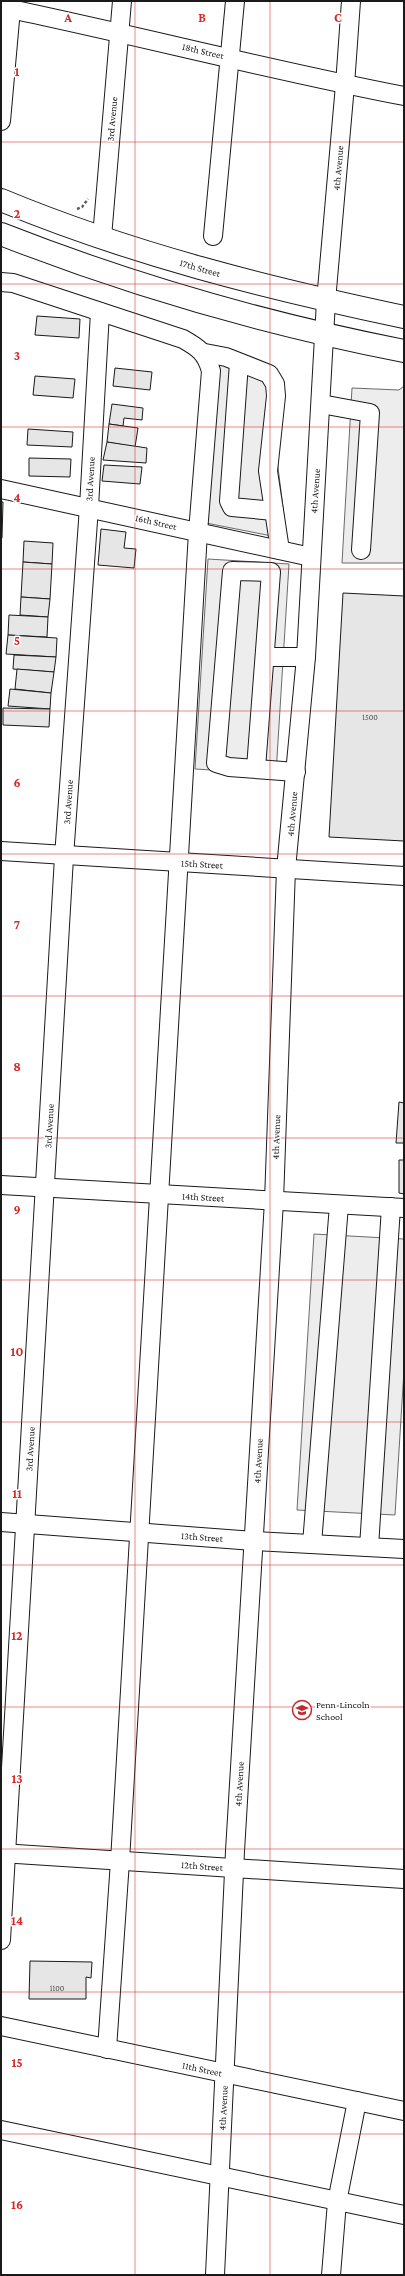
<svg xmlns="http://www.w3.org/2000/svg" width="405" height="2276" font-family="'Crimson Pro',serif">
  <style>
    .parking { fill: #ededed; stroke: #6a6a6a }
    .building { fill: #e6e6e6; stroke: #1a1a1a }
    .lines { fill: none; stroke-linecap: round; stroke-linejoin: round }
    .minor-casing { stroke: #1a1a1a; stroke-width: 20 }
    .major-casing { stroke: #1a1a1a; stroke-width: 24 }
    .path { stroke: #5f5f5f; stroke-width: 2.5; stroke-dasharray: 3 2; stroke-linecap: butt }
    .minor { stroke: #fff; stroke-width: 18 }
    .major { stroke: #fff; stroke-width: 22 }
    .grid { fill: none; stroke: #d62828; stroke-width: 1; stroke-opacity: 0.55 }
    .labels { text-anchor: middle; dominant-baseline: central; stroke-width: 3; stroke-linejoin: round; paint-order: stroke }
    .number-label { font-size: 8px; fill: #4d4d4d }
    .street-label { font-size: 10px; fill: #1a1a1a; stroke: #fff }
    .poi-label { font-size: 10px; fill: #1a1a1a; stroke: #fff; text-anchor: start }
    .grid-label { font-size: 13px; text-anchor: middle; font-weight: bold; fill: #d62828; stroke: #fff; stroke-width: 3; stroke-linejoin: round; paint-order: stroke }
  </style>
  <rect width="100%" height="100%" fill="#fff"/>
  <g class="parking">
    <path d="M219,347L265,364L287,539L206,523Z"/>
    <path d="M404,386V563H342L352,388L399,390Z"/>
    <path d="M208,559L289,564L276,774L195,769Z"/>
    <path d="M314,1234L404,1239V1370L395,1515L297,1510Z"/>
  </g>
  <g class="building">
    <path d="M37,316L80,319L79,338L35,335Z"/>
    <path d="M115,368L152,372L150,390L113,386Z"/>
    <path d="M35,376L75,379L73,398L33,395Z"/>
    <path d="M112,404L143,408L142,420L124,418L123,426L109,424Z"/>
    <path d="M109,424L138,428L135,447L107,442Z"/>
    <path d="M28,429L73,432L72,447L27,445Z"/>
    <path d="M107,442L147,448L146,463L103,460Z"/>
    <path d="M29,458L71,459L70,477L29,476Z"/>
    <path d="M104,465L142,467L140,484L102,481Z"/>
    <path d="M1,502H3L2,538L1,537Z"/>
    <path d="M101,529L126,532L124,548L136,549L134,568L98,565Z"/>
    <path d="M24,541L53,543L52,564L23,562Z"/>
    <path d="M23,562L52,564L50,599L21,597Z"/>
    <path d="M343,593L404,596V841L329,837Z"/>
    <path d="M21,597L50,599L48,617L20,615Z"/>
    <path d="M9,615L48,617L47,637L8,635Z"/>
    <path d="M8,635L57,638L56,657L6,654Z"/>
    <path d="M14,655L56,657L54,672L13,669Z"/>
    <path d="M17,669L54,672L51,693L15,689Z"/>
    <path d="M10,689L51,693L50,709L8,706Z"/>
    <path d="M3,708L50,709L49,727L3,725Z"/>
    <path d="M399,1102L404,1103V1143H396Z"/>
    <path d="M399,1160H404V1194L399,1193Z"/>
    <path d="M30,1961L92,1962L91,1978L86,1977V1999H29Z"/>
  </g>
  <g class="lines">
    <g class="minor-casing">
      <g id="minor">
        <path d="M1,7C136,35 269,70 404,96"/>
        <path d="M1,121L11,9"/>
        <path d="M213,236L235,1"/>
        <path d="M102,237L122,1"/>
        <path d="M1,282L13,283L183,339C199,348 206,353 211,371L198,532L120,1861L107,2049"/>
        <path d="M205,353L226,357L269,374L275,384L276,396L268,471L280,550"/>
        <path d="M239,363L229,501L232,507L274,511"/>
        <path d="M321,404L370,413L361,550"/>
        <path d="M1,489L311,557"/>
        <path d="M265,657H306"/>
        <path d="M256,768L271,572L232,571L216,763L229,767L296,772"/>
        <path d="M1,851L404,876"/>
        <path d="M1,1185L404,1208"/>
        <path d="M1,1522L254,1541L404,1549"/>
        <path d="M312,1544L339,1205"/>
        <path d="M369,1547L391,1207"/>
        <path d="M1,1853L404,1879"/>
        <path d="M1,1940L64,857L89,507L100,312"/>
        <path d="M1,2026L404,2111"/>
        <path d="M1,2130L404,2215"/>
        <path d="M215,2275L235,1851L274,1201L286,869L306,657L326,301L345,85L351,1"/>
        <path d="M331,2275L337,2202L357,2101"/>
      </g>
    </g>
    <g class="major-casing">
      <g id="major">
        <path d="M1,200C131,254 267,288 404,317"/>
        <path d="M1,234C131,285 267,324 404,351"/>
      </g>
    </g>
    <path class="path" d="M77,209L82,207L88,199"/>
    <use href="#minor" class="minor"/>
    <use href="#major" class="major"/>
  </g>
  <path class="grid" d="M135,1V2275M270,1V2275M1,142H404M1,284H404M1,427H404M1,569H404M1,711H404M1,854H404M1,996H404M1,1138H404M1,1280H404M1,1422H404M1,1565H404M1,1707H404M1,1849H404M1,1992H404M1,2134H404"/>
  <defs>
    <g id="school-ring" transform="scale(1)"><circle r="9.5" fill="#fff" stroke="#c62828" stroke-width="1.5"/><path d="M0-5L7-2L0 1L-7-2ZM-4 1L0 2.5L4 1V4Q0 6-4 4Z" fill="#c62828"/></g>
  </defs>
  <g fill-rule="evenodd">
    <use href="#school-ring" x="302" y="1710"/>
  </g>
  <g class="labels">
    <g class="number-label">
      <text x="370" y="717">1500</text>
      <text x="57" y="1988">1100</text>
    </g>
    <g class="street-label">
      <text transform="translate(203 51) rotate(13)">18th Street</text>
      <text transform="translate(112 119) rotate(-85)">3rd Avenue</text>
      <text transform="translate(338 168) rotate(-85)">4th Avenue</text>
      <text transform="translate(200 268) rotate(16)">17th Street</text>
      <text transform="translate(90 479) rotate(-87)">3rd Avenue</text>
      <text transform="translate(315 491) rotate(-86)">4th Avenue</text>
      <text transform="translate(156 522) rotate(13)">16th Street</text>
      <text transform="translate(68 802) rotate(-86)">3rd Avenue</text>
      <text transform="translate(292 814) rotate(-85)">4th Avenue</text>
      <text transform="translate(202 864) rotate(3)">15th Street</text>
      <text transform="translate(49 1126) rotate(-87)">3rd Avenue</text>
      <text transform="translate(276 1137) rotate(-88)">4th Avenue</text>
      <text transform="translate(203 1197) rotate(3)">14th Street</text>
      <text transform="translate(30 1449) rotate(-87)">3rd Avenue</text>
      <text transform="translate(258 1461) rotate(-87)">4th Avenue</text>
      <text transform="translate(202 1537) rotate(4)">13th Street</text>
      <text transform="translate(239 1784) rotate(-87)">4th Avenue</text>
      <text transform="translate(202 1866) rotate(4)">12th Street</text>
      <text transform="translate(202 2069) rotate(12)">11th Street</text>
      <text transform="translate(223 2108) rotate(-87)">4th Avenue</text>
    </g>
    <g class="poi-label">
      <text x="316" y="1704">Penn-Lincoln<tspan x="316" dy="12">School</tspan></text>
    </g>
  </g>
  <g class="grid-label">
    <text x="68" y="22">A</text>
    <text x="202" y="22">B</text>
    <text x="338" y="22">C</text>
    <text x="17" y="76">1</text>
    <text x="17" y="218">2</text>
    <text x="17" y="360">3</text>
    <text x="17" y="502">4</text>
    <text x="17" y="645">5</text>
    <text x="17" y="787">6</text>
    <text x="17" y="929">7</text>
    <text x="17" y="1071">8</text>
    <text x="17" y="1214">9</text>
    <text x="17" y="1356">10</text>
    <text x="17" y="1498">11</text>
    <text x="17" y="1640">12</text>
    <text x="17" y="1783">13</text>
    <text x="17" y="1925">14</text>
    <text x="17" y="2067">15</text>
    <text x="17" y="2209">16</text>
  </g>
  <rect width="405" height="2276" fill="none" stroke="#1a1a1a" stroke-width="4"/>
</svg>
